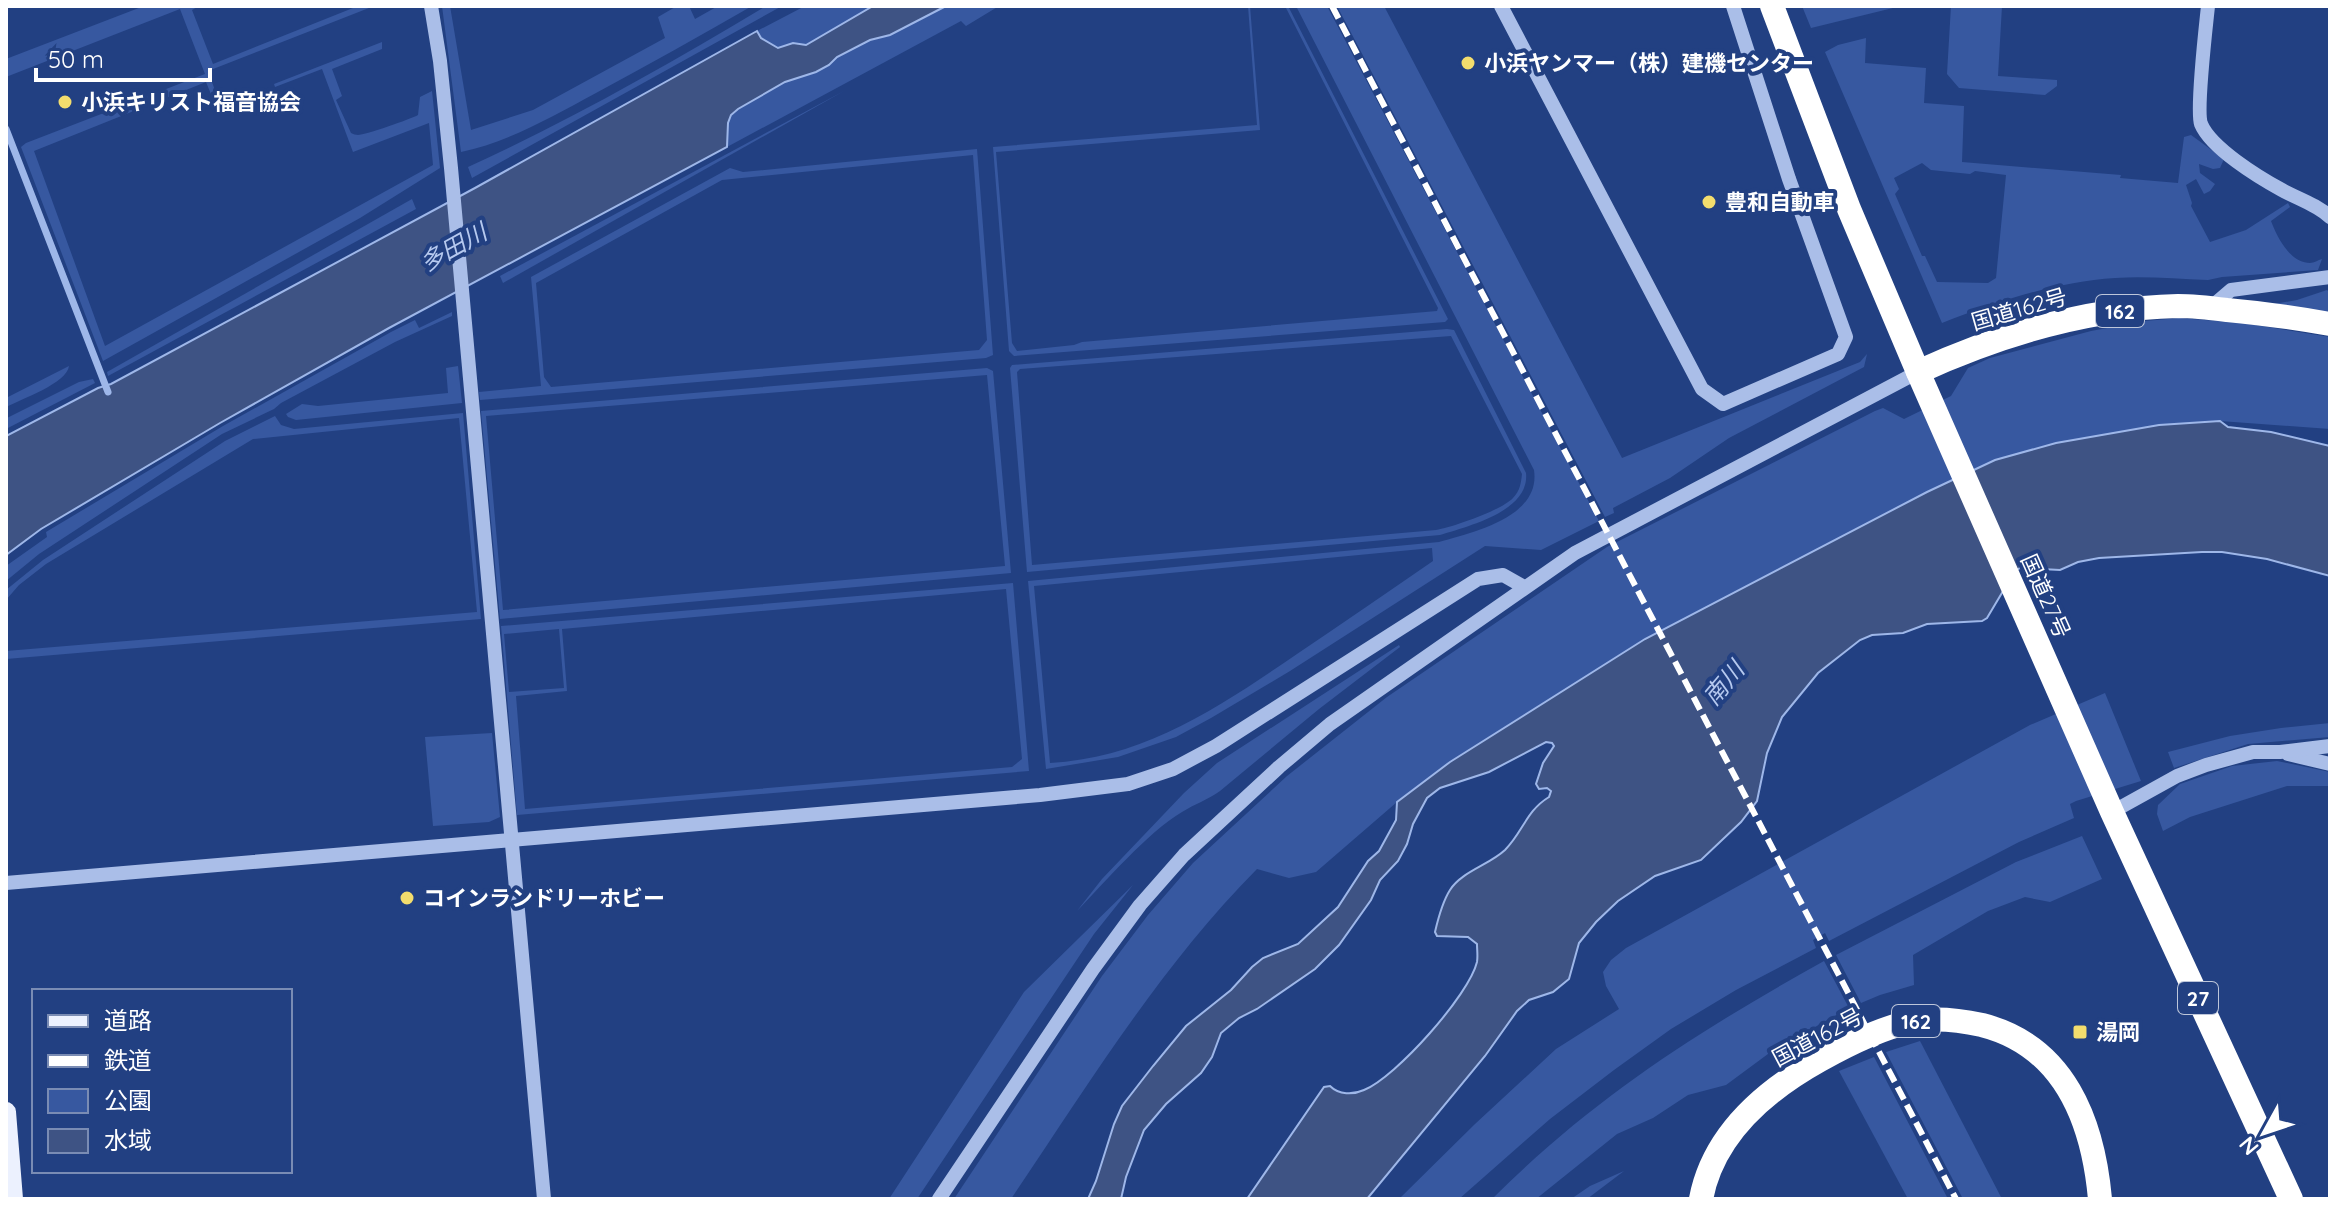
<svg xmlns="http://www.w3.org/2000/svg" width="2336" height="1205" font-family="Quicksand,'Noto Sans JP',sans-serif">
  <style>
    .green { fill: #3758a0; fill-rule: evenodd }
    .water { fill: #3e5384; stroke: #9eb7e9; stroke-width: 2 }
    .lines { fill: none; stroke-linecap: round; stroke-linejoin: round }
    .stream { stroke: #9eb7e9; stroke-width: 7 }
    .minor { stroke: #aabee8; stroke-width: 14 }
    .major { stroke: #ecf1fe; stroke-width: 20 }
    .highway { stroke: #fff; stroke-width: 24 }
    .rail { stroke: #fff; stroke-width: 6; stroke-dasharray: 14 6; stroke-linecap: butt }
    .poi-dot { fill: #f3dd6d; stroke: #224082; stroke-width: 3 }
    .labels { text-anchor: middle; dominant-baseline: central; stroke-width: 8; stroke-linejoin: round; paint-order: stroke }
    .shield { fill: #224082; stroke: #bdc6da; stroke-width: 2 }
    .shield-label { font-size: 20px; font-weight: bold; fill: #fff }
    .poi-label { font-size: 22px; font-weight: bold; fill: #fff; stroke: #224082; text-anchor: start }
    .street-label { font-size: 22px; fill: #fff; stroke: #224082 }
    .water-label { font-size: 24px; font-style: italic; fill: #b6c9ef; stroke: #224082 }
  </style>
  <rect width="100%" height="100%" fill="#224082"/>
  <g class="green">
    <path d="M144,6H199L192,10L213,64L358,6H374L208,71L221,107L217,109L206,82L34,151L105,346L433,165L429,123L353,152L322,69L275,87L274,84L382,42V49L332,69L342,96L336,100L351,133C353,134 356,135 358,135C365,135 411,119 418,115L420,97L432,91L440,168L360,218L103,361L21,147L26,143L205,74L180,9L6,77V59Z"/>
    <path d="M442,6H450L471,130L533,110L665,38L658,17L677,6H689L695,19L718,6H752C700,36 648,65 596,93C553,116 509,142 461,152Z"/>
    <path d="M766,6H782L472,178L468,167C571,120 669,64 766,6Z"/>
    <path d="M805,6H873L806,45L793,43L778,48L761,38L757,31Z"/>
    <path d="M946,6H999L966,26L961,21L727,147L728,123L731,115L738,109L785,82L816,72L829,65L837,57L870,40L890,35Z"/>
    <path d="M1248,6H1250L1260,130L996,152L1012,343L1017,351L1074,345L1082,342L1437,311L1438,308L1285,6H1288L1448,319L1445,322L1014,356L1009,351L993,147L1257,125Z"/>
    <path d="M1296,6H1327L1599,521L1541,550L1485,546L1290,671L1211,718L1176,737L1118,757L1046,769L1028,581L1439,542C1474,532 1541,517 1534,470ZM1432,548L1433,561C1388,592 1343,623 1297,654C1221,706 1145,758 1050,763L1034,586Z"/>
    <path d="M1337,6H1384L1622,458L1860,362L1867,354L1864,367L1729,438L1670,478L1613,508L1614,513L1605,517Z"/>
    <path d="M1802,6H1920L1917,8L1897,7L1811,28Z"/>
    <path d="M1951,6H2002L1998,76L2057,80V86L2045,95L1959,88L1947,74Z"/>
    <path d="M1866,38L1865,63L1926,68L1924,103L1964,106L1962,162L2121,175L2120,178L2178,183L2184,137L2191,135L2224,159L2220,168L2213,169L2199,164L2200,173L2215,184L2210,191L2204,194L2196,179L2186,185L2192,203L2191,206L2210,242L2246,230L2288,203L2290,207L2271,221C2277,237 2290,263 2310,263C2314,263 2318,260 2322,259L2318,270L2222,277L2208,280C2177,279 2146,276 2115,278C2055,282 1998,301 1942,323L1825,52L1838,45ZM1922,163L1931,170L1970,174L1975,171L2006,175L1996,278L1988,283L1937,282L1925,256H1922L1895,194L1899,189L1894,178Z"/>
    <path d="M844,91L503,283L500,276Z"/>
    <path d="M977,149L993,355L986,358L480,400L479,392L541,386L531,277L730,168L743,172ZM973,155L987,340L979,350L551,387L544,377L536,283L722,180Z"/>
    <path d="M412,199L416,209L108,376L107,372Z"/>
    <path d="M2327,290L2330,293V313L2274,304L2297,300Z"/>
    <path d="M452,312V316L395,342L281,403L274,409L222,434L39,554L6,581V566L47,537L46,532L223,426L391,332L415,320L419,328Z"/>
    <path d="M2179,318L2243,323L2330,337V429L2220,421L2159,425L2056,443L1995,460L1927,492L1645,639L1450,762L1397,802L1316,872L1289,878L1257,869C1160,967 1088,1085 1011,1199H954L1102,976L1148,915L1193,863L1287,776L1387,697L1607,547L1875,411L1883,408L1904,419L1951,396L1968,368L1990,358L2091,331L2145,321Z"/>
    <path d="M1447,329L1454,330L1526,473C1530,511 1469,526 1440,535L1027,572L1010,368L1012,365ZM1451,336L1522,474C1521,483 1520,491 1513,498C1502,510 1453,527 1436,530L1032,565L1017,372L1020,369Z"/>
    <path d="M69,366C67,383 22,399 6,407V398Z"/>
    <path d="M458,366L462,403L296,420L288,417L286,414L302,404L318,406L448,393L446,368Z"/>
    <path d="M987,368L993,371L1011,573L500,619L481,411ZM987,375L1005,566L503,610L486,416Z"/>
    <path d="M93,379L95,383L6,429L7,418L79,382Z"/>
    <path d="M463,413L481,619L6,659V651L477,612L459,418L253,439L46,564L19,585L6,600V590L43,560L225,441L275,416L281,425L294,429Z"/>
    <path d="M1013,583L1029,771L517,815L501,626ZM1006,589L1022,759L1012,767L525,809L516,696L567,691L562,629ZM559,629L564,688L509,692L504,634Z"/>
    <path d="M1399,645L1400,647L1319,709L1220,791C1207,800 1195,804 1182,812C1147,833 1106,881 1077,911L1102,879L1184,793L1217,763Z"/>
    <path d="M2105,693L2141,781L2076,801L2070,804L2074,818L2019,842L1829,941L1825,933L1813,940L1816,948L1736,990L1671,1029L1614,1070L1550,1119L1459,1199H1399L1475,1124L1556,1049L1619,1009L1606,986L1603,972L1611,960L1626,948L2030,725Z"/>
    <path d="M2330,723V737L2248,744L2174,768L2168,752L2230,736L2281,728Z"/>
    <path d="M492,733L500,817L489,822L433,826L425,737Z"/>
    <path d="M2277,761L2330,772V786H2287L2190,817L2163,831L2157,814L2158,805L2180,784L2232,766Z"/>
    <path d="M2082,836L2102,879L2050,902L2025,897L1988,911L1913,955L1914,985L1880,995L1861,1003L1836,955L2016,862Z"/>
    <path d="M1133,885L1094,934L917,1199H889L1024,992Z"/>
    <path d="M1824,961L1849,1008L1772,1051L1726,1085L1688,1095L1653,1118L1617,1134L1536,1199H1492C1593,1098 1700,1030 1824,961Z"/>
    <path d="M1920,1041L2002,1199H1963L1886,1052Z"/>
    <path d="M1874,1057L1948,1199H1908L1839,1071Z"/>
    <path d="M1624,1171L1587,1199H1571L1590,1186Z"/>
  </g>
  <g class="water">
    <path d="M873,6H946L890,35L870,40L837,57L829,65L816,72L785,82L738,109L731,115L728,123L727,147L389,328L220,423L41,529L6,555V436L98,388L111,384L475,188L757,31L761,38L778,48L793,43L806,45Z"/>
    <path d="M2220,421L2228,427L2271,432L2330,446V576L2267,559L2222,552H2202L2099,558L2078,562L2060,570L2020,568L2015,571L1987,618L1982,621L1927,624L1903,633L1872,635L1860,640L1818,673L1782,717L1767,753L1757,801L1741,822L1701,860L1655,876L1618,901L1596,922L1579,943L1569,979L1553,992L1529,1000L1517,1011L1485,1056L1367,1199H1247L1324,1087L1330,1086C1339,1095 1353,1095 1364,1090C1396,1077 1469,995 1477,962C1478,956 1477,950 1477,944L1468,937L1437,936L1435,932C1438,919 1443,901 1450,890C1461,872 1489,865 1505,850C1523,832 1526,811 1549,797L1551,791L1547,788L1539,789L1536,784L1543,763L1554,746L1552,743L1546,742L1489,772L1440,788L1427,798L1413,824L1407,844L1398,861L1380,880L1371,900L1339,945L1315,969L1257,1009L1239,1018L1221,1033L1212,1057L1201,1073L1166,1104L1144,1130L1126,1177L1121,1199H1088L1096,1181L1114,1124L1122,1106L1153,1066L1186,1026L1231,990L1252,967L1263,958L1298,944L1338,907L1368,861L1379,851L1396,820L1397,802L1450,762L1645,639L1927,492L1995,460L2056,443L2159,425Z"/>
  </g>
  <g class="lines">
    <path class="stream" d="M6,129L108,392"/>
    <g class="minor">
      <path d="M431,6L440,61L451,168L544,1199"/>
      <path d="M1501,6L1702,389L1723,404L1838,354L1846,337L1789,179L1733,6"/>
      <path d="M2208,6C2206,26 2196,110 2201,124C2211,148 2258,177 2282,190C2298,199 2316,204 2330,217"/>
      <path d="M2210,308L2231,290L2330,277"/>
      <path d="M2288,754L2330,764"/>
      <path d="M2112,812L2177,776L2206,765L2253,752H2280L2330,746"/>
      <path d="M6,883L1040,795L1128,784L1173,769L1216,746L1478,579L1503,575L1524,587"/>
      <path d="M939,1199L1093,969L1140,905L1184,855L1279,767L1330,724L1575,553L1918,372"/>
    </g>
    <path class="major" d="M6,1112L13,1199"/>
    <g class="highway">
      <path d="M1772,6L1849,209L1918,372L2112,812L2291,1199"/>
      <path d="M1918,372C1999,335 2088,308 2178,306C2194,306 2211,308 2227,310C2261,313 2296,318 2330,324"/>
      <path d="M1701,1199C1713,1135 1766,1090 1820,1060C1845,1046 1882,1028 1910,1022C1933,1017 1959,1020 1982,1025C2065,1046 2093,1122 2100,1199"/>
    </g>
    <path class="rail" d="M1332,6L1956,1199"/>
  </g>
  <g class="poi-dot">
    <circle cx="1468" cy="63" r="8"/>
    <circle cx="65" cy="102" r="8"/>
    <circle cx="1709" cy="202" r="8"/>
    <circle cx="407" cy="898" r="8"/>
    <rect x="2072" y="1024" width="16" height="16" rx="4"/>
  </g>
  <g class="labels">
    <g class="shield">
      <rect x="2096" y="295" width="48" height="32" rx="6"/>
      <rect x="2178" y="982" width="40" height="32" rx="6"/>
      <rect x="1892" y="1005" width="48" height="32" rx="6"/>
    </g>
    <g class="shield-label">
      <text x="2120" y="311">162</text>
      <text x="2198" y="998">27</text>
      <text x="1916" y="1021">162</text>
    </g>
    <g class="poi-label">
      <text x="1484" y="63">小浜ヤンマー（株）建機センター</text>
      <text x="81" y="102">小浜キリスト福音協会</text>
      <text x="1725" y="202">豊和自動車</text>
      <text x="423" y="898">コインランドリーホビー</text>
      <text x="2096" y="1032">湯岡</text>
    </g>
    <g class="street-label">
      <text transform="translate(2019 309) rotate(-16)">国道162号</text>
      <text transform="translate(2046 596) rotate(66)">国道27号</text>
      <text transform="translate(1817 1037) rotate(-28)">国道162号</text>
    </g>
    <g class="water-label">
      <text transform="translate(453 247) rotate(-29)">多田川</text>
      <text transform="translate(1723 683) rotate(-50)">南川</text>
    </g>
  </g>
  <rect width="2336" height="1205" fill="none" stroke="#ffffff" stroke-width="16"/>
  <rect x="32" y="989" width="260" height="184" fill="#224082" stroke="#7a8cb4" stroke-width="2"/>
  <rect x="48" y="1015" width="40" height="12" fill="#ecf1fe" stroke="#7a8cb4" stroke-width="2"/>
  <text x="104" y="1029" font-size="24" fill="#ffffff">道路</text>
  <rect x="48" y="1055" width="40" height="12" fill="#ffffff" stroke="#7a8cb4" stroke-width="2"/>
  <text x="104" y="1069" font-size="24" fill="#ffffff">鉄道</text>
  <rect x="48" y="1089" width="40" height="24" fill="#3758a0" stroke="#7a8cb4" stroke-width="2"/>
  <text x="104" y="1109" font-size="24" fill="#ffffff">公園</text>
  <rect x="48" y="1129" width="40" height="24" fill="#3e5384" stroke="#7a8cb4" stroke-width="2"/>
  <text x="104" y="1149" font-size="24" fill="#ffffff">水域</text>
  <g transform="translate(2264 1133) rotate(230)" stroke="#224082" stroke-width="6" paint-order="stroke">
  <path d="M0-6L14 30L0 20L-14 30Z" fill="#ffffff"/>
  <text y="-12" font-size="22" font-weight="bold" text-anchor="middle" fill="#ffffff">N</text>
  </g>
  <path d="M36 68v12h174v-12" fill="none" stroke="#ffffff" stroke-width="4"/>
  <text x="48" y="68" font-size="24" fill="#ffffff" stroke="#224082" stroke-width="6" paint-order="stroke">50 m</text>
</svg>
